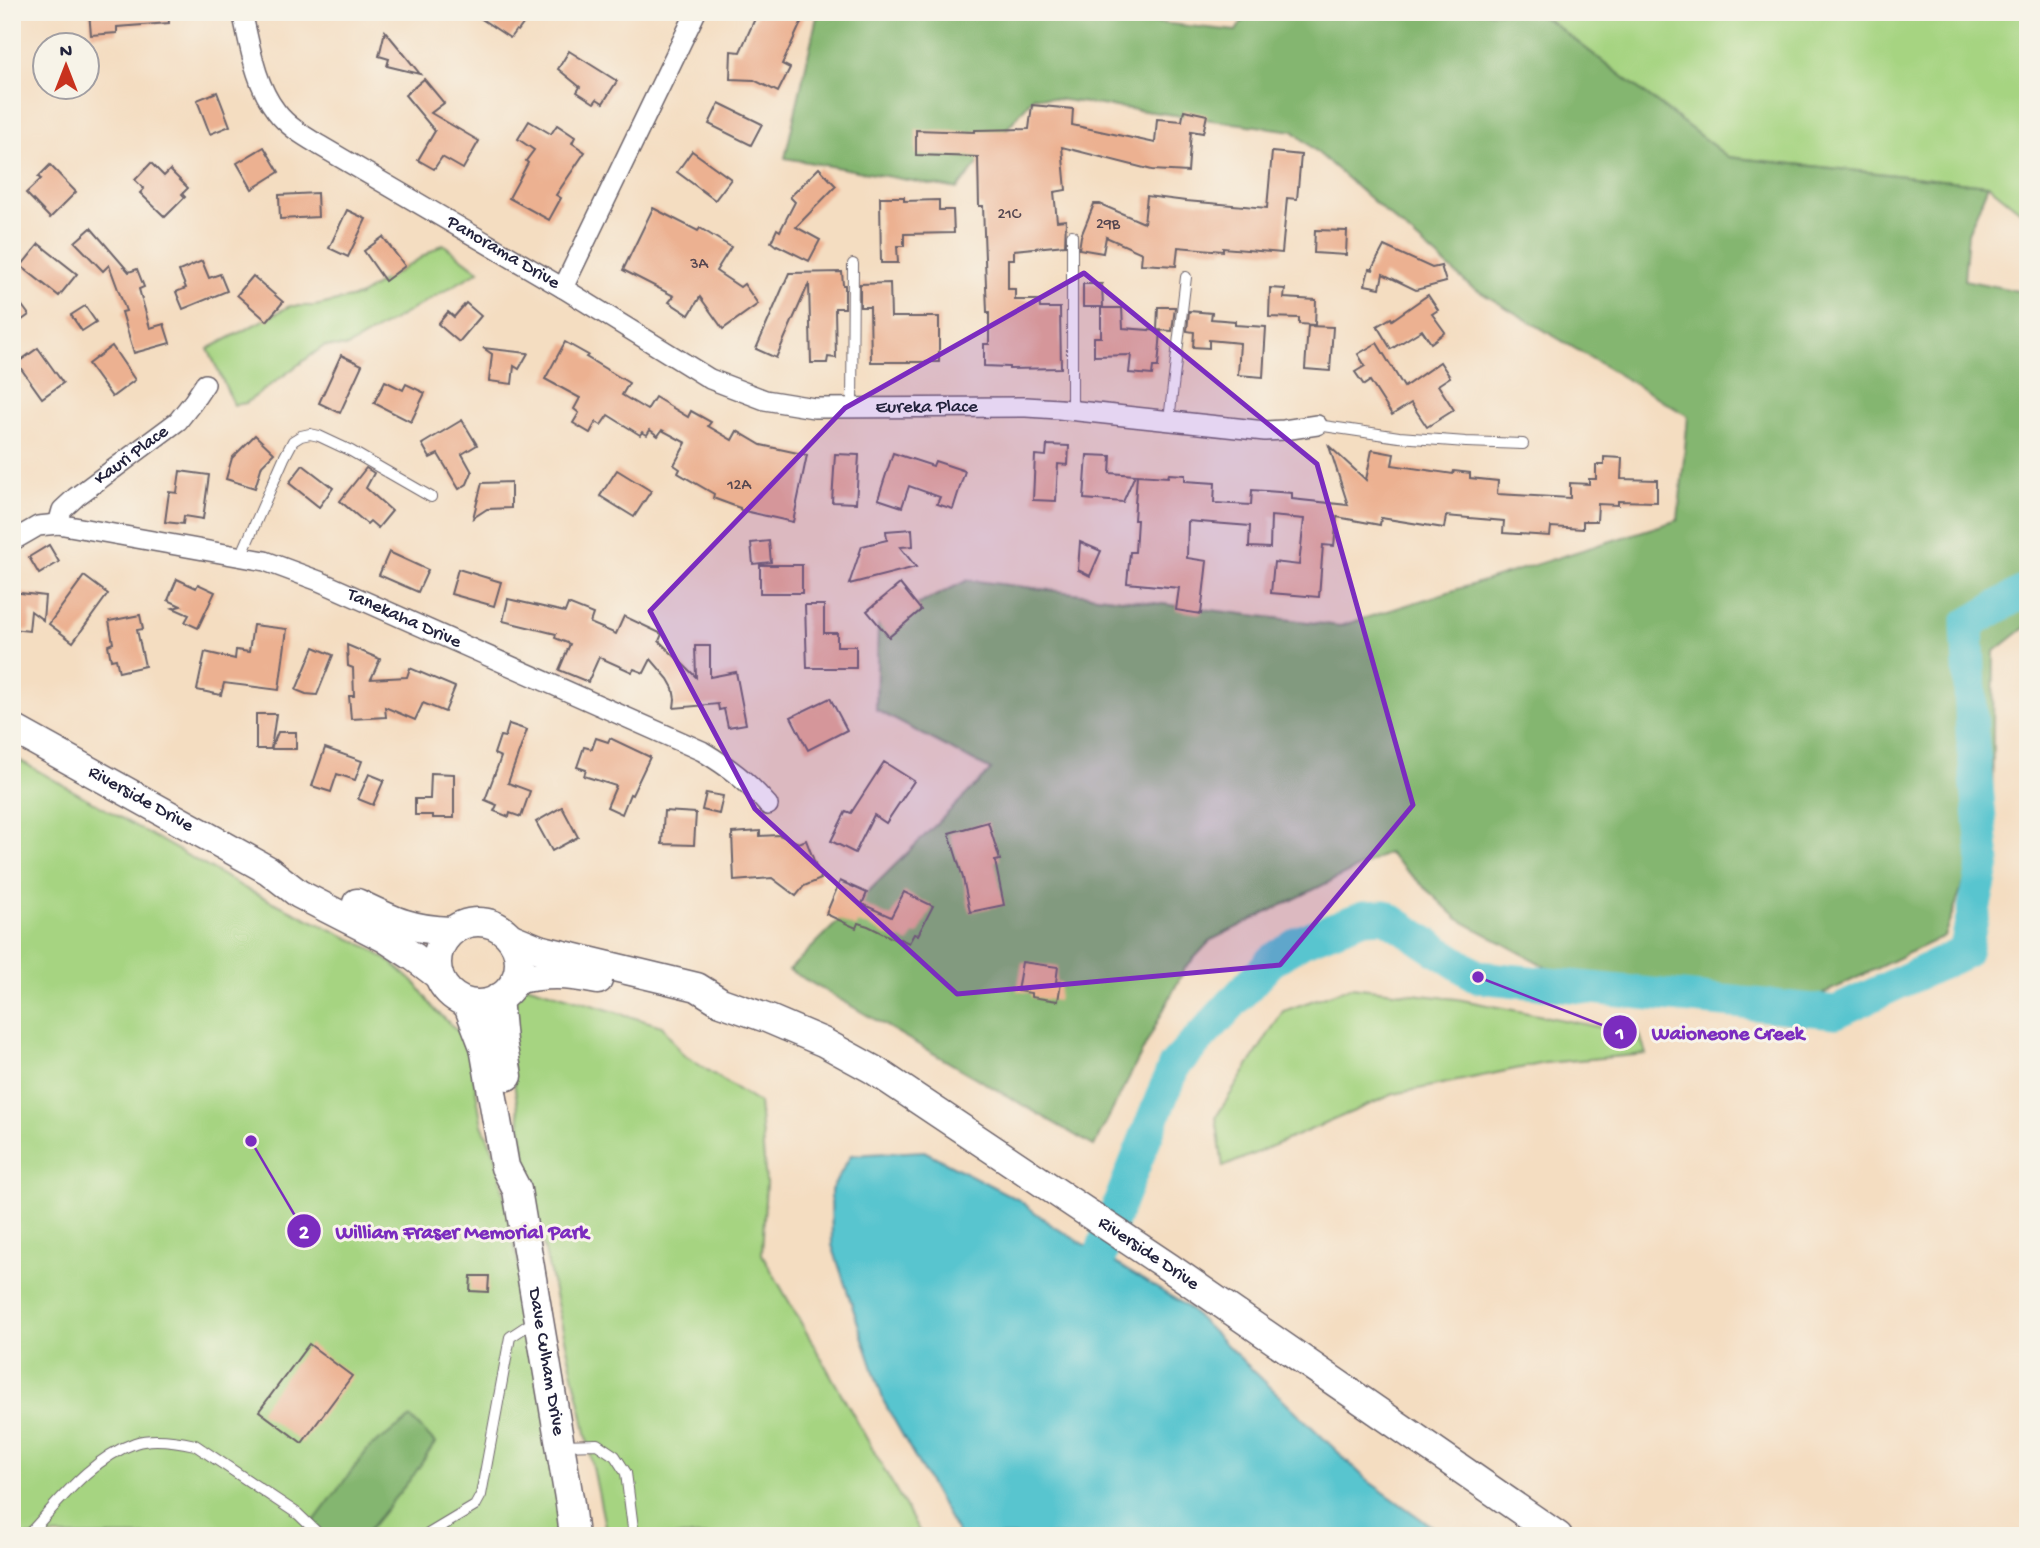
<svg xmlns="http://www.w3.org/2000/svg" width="2040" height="1548" font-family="'Gochi Hand',sans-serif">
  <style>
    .green { fill: #a6d481; stroke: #647b5e; stroke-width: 2 }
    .forest { fill: #84b66f; stroke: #536c55; stroke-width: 2 }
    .water { fill: #58c5cf; stroke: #3d7485; stroke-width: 2 }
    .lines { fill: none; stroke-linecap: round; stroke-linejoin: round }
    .river { stroke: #58c5cf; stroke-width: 33 }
    .building { fill: #ecb191 }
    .service-casing { stroke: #6c636a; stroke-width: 12 }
    .minor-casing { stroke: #6c636a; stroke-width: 22 }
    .secondary-casing { stroke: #6c636a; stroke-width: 31 }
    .service { stroke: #fff; stroke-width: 10 }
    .minor { stroke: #fff; stroke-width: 19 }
    .secondary { stroke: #fff; stroke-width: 28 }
    .marked { fill: #7b2cbf; fill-opacity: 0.2; stroke: #7b2cbf; stroke-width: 5; stroke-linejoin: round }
    .labels { text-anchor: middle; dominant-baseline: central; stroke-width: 6; stroke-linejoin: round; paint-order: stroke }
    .number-label { font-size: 16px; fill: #544650 }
    .street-label { font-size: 19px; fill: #22223b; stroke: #f7f3e8 }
    .leader { fill: none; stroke: #7b2cbf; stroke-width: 2.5 }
    .callout-dot { fill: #7b2cbf; stroke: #f7f3e8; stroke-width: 2.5 }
    .mark-label { font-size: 21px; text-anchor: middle; font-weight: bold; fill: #fff }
    .callout-label { font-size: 21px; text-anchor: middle; font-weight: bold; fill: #7b2cbf; stroke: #f7f3e8; stroke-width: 6; stroke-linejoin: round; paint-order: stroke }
  </style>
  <rect width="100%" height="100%" fill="#f7f3e8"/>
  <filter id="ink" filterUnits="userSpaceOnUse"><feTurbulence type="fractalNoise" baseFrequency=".0143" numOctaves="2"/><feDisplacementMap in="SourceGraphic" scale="14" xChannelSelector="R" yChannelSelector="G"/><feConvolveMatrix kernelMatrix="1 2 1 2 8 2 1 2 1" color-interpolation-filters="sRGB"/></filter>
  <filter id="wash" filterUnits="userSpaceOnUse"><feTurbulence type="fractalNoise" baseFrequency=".00686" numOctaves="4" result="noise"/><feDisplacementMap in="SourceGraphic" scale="28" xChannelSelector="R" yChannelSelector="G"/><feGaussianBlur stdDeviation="1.57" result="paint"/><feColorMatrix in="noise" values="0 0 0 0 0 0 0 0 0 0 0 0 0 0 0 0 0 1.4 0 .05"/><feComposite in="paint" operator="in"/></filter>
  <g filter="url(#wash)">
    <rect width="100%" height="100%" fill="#f4ddc1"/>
    <g class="green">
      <path d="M1533,12H2028V217L1988,185L1728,157L1550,21Z"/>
      <path d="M443,244L479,271L347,347L324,346L246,403L234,405L208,349L290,306H315L359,296Z"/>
      <path d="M12,756L250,891L368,947L393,964L416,984L434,1009L458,1031L470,1056L482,1125L496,1156L575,1536H12Z"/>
      <path d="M526,985L662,1026L682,1054L759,1103L766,1183L762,1254L922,1536H607L582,1413L530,1186L507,1037L509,1000Z"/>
      <path d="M1351,987L1457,999L1640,1035L1646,1054L1545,1063L1394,1094L1223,1167L1216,1117L1283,1011Z"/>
    </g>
    <g class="forest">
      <path d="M818,12H1055L1236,31L1248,12H1533L1550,21L1728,157L1988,185L1968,233L1964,280L2028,293V625L1994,652L1992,807L1944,936L1817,997L1593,992L1458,919L1388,853L1211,940L1185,968L1094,1146L789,970L991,770L876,710L878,624L968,580L1340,626L1678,520L1688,416L1470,286L1293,131L1034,96L957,189L785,158Z"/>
      <path d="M411,1418L435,1443L413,1476L364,1536H303L369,1448Z"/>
    </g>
    <path class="water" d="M924,1151L1019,1200L1053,1226L1185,1305L1368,1481L1445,1536H959L884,1402L832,1245L831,1190L851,1155Z"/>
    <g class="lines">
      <path class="river" d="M1081,1293L1101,1254L1113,1219L1174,1066L1272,960L1302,941L1364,917L1385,916L1478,977L1836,1012L1965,952L1984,863L1972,732L1967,625L2028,589"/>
    </g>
    <g id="blocks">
      <g class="building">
        <path d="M89,12H168L169,23L117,27V33L91,35Z"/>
        <path d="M471,12H515L526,20L518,31L516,30L510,38Z"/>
        <path d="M758,12H806L782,64L790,68L778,92L754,80L730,79L731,51L740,52Z"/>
        <path d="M385,31L404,54L420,74L387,66L389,59L379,56Z"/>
        <path d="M569,51L617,81L603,103L597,99L594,103L577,92L580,87L558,69Z"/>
        <path d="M424,79L444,103L431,113L479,141L463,169L442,157L434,169L418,160L435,131L405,95Z"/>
        <path d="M217,92L230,126L210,134L197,100Z"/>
        <path d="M719,103L762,124L751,145L709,124Z"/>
        <path d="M1032,105L1073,109L1072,125L1155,143L1157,119L1182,121L1184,110L1207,115L1203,133L1191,131L1188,172L1152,170L1062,147L1066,190L1054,192L1057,221L1066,220L1065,245L1014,250V259H1008V289H1015V300H1039L1040,308H1060L1061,368L1009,369V367L984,366V344H989V312H987L983,206H979L978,157L916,155V130L975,132V130L1029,129Z"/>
        <path d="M529,121L551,134L557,125L575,137L572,143L585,152L556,195L561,198L549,220L509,198L528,163L526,161L534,150L518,139Z"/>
        <path d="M264,147L279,172L252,189L237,163Z"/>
        <path d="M692,151L731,179L715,200L677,172Z"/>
        <path d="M1272,152L1301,155L1297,199L1287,198L1282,253L1223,248V251L1178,247L1176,266L1141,264L1142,253L1106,237L1103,253L1079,249L1081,236L1094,204H1100L1144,223L1147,196L1186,201L1267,208Z"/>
        <path d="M151,163L164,176L170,170L188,188L182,194L185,197L165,217L140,193L144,189L135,180Z"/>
        <path d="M50,165L76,192L50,218L26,193L41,179L38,177Z"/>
        <path d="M819,168L836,186L796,227L820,240L809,261L777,245L776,246L771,242L777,229L780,231L795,202L790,197Z"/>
        <path d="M317,193L318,217L280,219L279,195Z"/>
        <path d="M880,197H904V201L939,200V210H953L954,233L904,234V246H897L898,263H881Z"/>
        <path d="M653,208L698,231L700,228L731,247L716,271L740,287L744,284L758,304L723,329L700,297L689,315L669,302L674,296L623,270Z"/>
        <path d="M347,210L366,219L348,257L329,248Z"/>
        <path d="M91,228L129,272L137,269L144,287L139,289L150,328L164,324L170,343L134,353L122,312L126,311L109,265L103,271L75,242Z"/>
        <path d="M1315,230L1347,231L1346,255L1314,253Z"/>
        <path d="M383,237L405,266L385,281L364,251Z"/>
        <path d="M39,244L77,274L59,296L21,266Z"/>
        <path d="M1384,246L1432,268L1441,266L1446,282L1416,290L1383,274L1380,288L1365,285L1369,269L1374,270L1372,269Z"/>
        <path d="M202,261L209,278L220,274L227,291L183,309L176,292L186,288L179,271Z"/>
        <path d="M842,272L843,285H845V308H835L836,358L828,357L827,363H811L809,283L776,358L756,349L789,273Z"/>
        <path d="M253,276L283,302L267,321L237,295Z"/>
        <path d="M890,283L891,317H939V362H871L870,307H860V284Z"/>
        <path d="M1083,284H1102L1103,307H1083Z"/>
        <path d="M1270,288L1285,289L1284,298L1316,300L1315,325L1299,324V318L1269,317Z"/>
        <path d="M12,292L29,315L12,327Z"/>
        <path d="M1428,295L1438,310L1432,314L1445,332L1431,343L1422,330L1391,349L1377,326L1391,318L1392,320Z"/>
        <path d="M466,303L481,316L459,342L438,324L448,312L454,317Z"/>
        <path d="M85,306L96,322L82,331L71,315Z"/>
        <path d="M1158,307H1175L1172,331L1157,330Z"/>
        <path d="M1101,308H1122L1123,328L1161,331L1158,367H1153L1152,375L1129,373L1131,355L1094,356V337H1101Z"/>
        <path d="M1189,311L1212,313L1211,319L1235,321V325L1266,327L1263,377L1238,375L1240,343L1209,340V348L1193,347L1194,332L1187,331Z"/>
        <path d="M1308,326L1333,327L1330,371L1305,369Z"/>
        <path d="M565,342L588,355L586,357L629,383L622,395L647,410L655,397L688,417L691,411L711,422L708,426L732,440L737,431L761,445L807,455L793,522L740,510V508L713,498L714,494L678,473L680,469L674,465L686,443L662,430L658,436L650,430L647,435L642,432L640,435L608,415L601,425L596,422L590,433L573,423L579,413L574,409L580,398L545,379Z"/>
        <path d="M1377,343L1404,387L1440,362L1450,377L1438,385L1454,410L1427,427L1411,403L1392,415L1370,381L1364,385L1355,372L1365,366L1358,354Z"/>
        <path d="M112,346L135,380L112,397L88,364Z"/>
        <path d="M38,348L63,383L42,398L17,363Z"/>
        <path d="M483,348L528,353L519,369L514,366L512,384L489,381L492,354Z"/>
        <path d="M341,355L362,365L340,413L319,403Z"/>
        <path d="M385,381L403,390L406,384L425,393L411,422L374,403Z"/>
        <path d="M462,420L477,445L462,454L472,472L467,484L459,489L438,454L430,458L422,444Z"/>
        <path d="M255,435L274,453L262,465L255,488L226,479L232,458Z"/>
        <path d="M1047,445L1069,446L1068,465L1058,464L1056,501L1033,500L1035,455L1046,456Z"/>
        <path d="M1329,446L1366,480L1372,450L1394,454L1392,465L1453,474L1454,471L1470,473V478L1498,481L1497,494L1570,498V483L1589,484V479H1596V465H1604V457L1622,458L1621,479L1657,480V502L1618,501V505L1598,504L1597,521H1583V529L1551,527L1550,536L1503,533L1504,521L1446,516L1444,528L1381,518L1380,525L1337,517L1334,546L1323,545L1319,597L1271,593L1274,562L1299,565L1304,519L1271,516L1270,548L1249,547L1250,526L1188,521L1187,558L1207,561L1201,614L1176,610L1179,588L1127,583L1130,552H1135L1137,520H1134L1137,475L1168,477L1169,474L1185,475V481L1215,483L1214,503L1251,505L1252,490L1292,493V499L1348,505Z"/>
        <path d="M893,453L933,466L935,461L965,471L953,509L937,504L940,497L909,486L902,507L878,499Z"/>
        <path d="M835,454L859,455L856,503L832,502Z"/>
        <path d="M1087,455L1111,456L1110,473L1135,475L1123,502L1084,499Z"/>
        <path d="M303,465L333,488L319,507L289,483Z"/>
        <path d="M366,468L374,473L366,488L392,511L378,528L370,521L367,524L340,501Z"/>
        <path d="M617,470L651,491L634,517L600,496Z"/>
        <path d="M180,471L209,475L203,519L184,516L183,524L165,522L169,492L177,493Z"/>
        <path d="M511,482V508L487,509L473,518L482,483Z"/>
        <path d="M912,529L913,546L900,547L916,567L849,584L862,546L887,540L886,531Z"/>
        <path d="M769,541L771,562L753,564L751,543Z"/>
        <path d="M1080,542L1101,551L1090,576L1078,570Z"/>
        <path d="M49,545L59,562L39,574L29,557Z"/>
        <path d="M389,552L428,570L418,592L379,575Z"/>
        <rect x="760" y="565" width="42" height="28"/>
        <path d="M458,569L501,582L494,606L451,594Z"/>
        <path d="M84,576L108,594L73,642L49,624Z"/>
        <path d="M177,579L196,588L198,584L215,592L198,628L185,622L189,615L173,608L181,606L168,600Z"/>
        <path d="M900,584L921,610L889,637L867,611Z"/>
        <path d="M12,592L45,596L43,620L31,611L29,631L12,629Z"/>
        <path d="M508,599L565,612L568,604L593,614L590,623L616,634L624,616L662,634L659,641L696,677L695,646H710V677L736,672L746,724L728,727L724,709L719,710L718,704L674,708L675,699L673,688L668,679L651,659L644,673L634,669L632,672L599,657L588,682L559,670L570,644L555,638L556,634L503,621Z"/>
        <path d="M805,605H824V633H837V646H856V668H807Z"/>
        <path d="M140,615L143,629L137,630L145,666L119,672L116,659L111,660L108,645L113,643L109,621Z"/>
        <path d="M253,625L287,629L279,690L224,683L221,695L197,690L205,652L235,659L236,650L249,652Z"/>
        <path d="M347,645L380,659L371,679L407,677L410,668L455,687L445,712L423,703L415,720L385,707L386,717L351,719L349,696H354L353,668L348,666Z"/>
        <path d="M314,647L333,655L317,695L306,694L296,690Z"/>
        <path d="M830,698L847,730L808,750L791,717Z"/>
        <path d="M256,714H276L271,749H256Z"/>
        <path d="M509,724L527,730L508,783L530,791L521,817L510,813L509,817L494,811L497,805L485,800L501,757L494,754L500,736L505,737Z"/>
        <path d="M278,732H296V749H271Z"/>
        <path d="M596,738L608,742L610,738L650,757L632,795L630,794L622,814L607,807L616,786L584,776L586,770L577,767L584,747L592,749Z"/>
        <path d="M325,748L362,761L355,780L337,774L331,792L312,786Z"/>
        <path d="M884,762L914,781L886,823L874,815L855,853L831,841L846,811L851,813Z"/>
        <path d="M431,773L454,774V818H433V815H415V799H430Z"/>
        <path d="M369,774L384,780L373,805L358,799Z"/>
        <path d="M706,793L723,796L719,814L702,810Z"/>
        <path d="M562,807L578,837L552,851L536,822Z"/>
        <path d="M664,811L696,813L694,845L662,844Z"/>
        <path d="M988,822L1000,860L995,861L1004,905L970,912L963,878L949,833Z"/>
        <path d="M760,831V836L779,835L799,843L806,840L821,879L804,886L796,896L772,878L734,881L732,833Z"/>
        <path d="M840,881L867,893L862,904L891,917L904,892L933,906L918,935L914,934L909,943L900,939L898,941L868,926L858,923L856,928L826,914Z"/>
        <path d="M1022,962L1058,967L1056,982H1061L1058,1001L1031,997V993L1017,991Z"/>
        <path d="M471,1276H489L488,1292L470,1291Z"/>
        <path d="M309,1344L352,1376L302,1443L259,1411Z"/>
      </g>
    </g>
  </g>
  <g filter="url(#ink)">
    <use href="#blocks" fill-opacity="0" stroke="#6c636a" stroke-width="2"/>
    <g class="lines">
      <g class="service-casing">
        <g id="service">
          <path d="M852,408L853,264"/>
          <path d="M1072,410V235"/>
          <path d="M1169,420L1186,277"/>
          <path d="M1317,425L1399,437L1466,442L1523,444"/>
          <path d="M241,556L284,458L293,441L301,436L310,434L319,436L351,451L431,497"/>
          <path d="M562,1445L597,1444L615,1456L626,1473L634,1536"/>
          <path d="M27,1536C59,1502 90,1459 135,1443C153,1437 177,1441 195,1445L298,1514L321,1536"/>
          <path d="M425,1536L475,1506L481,1495L510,1337L536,1320"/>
        </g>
      </g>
      <g class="minor-casing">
        <g id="minor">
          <path id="s1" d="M242,12C250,45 255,84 276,111C287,126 304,136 319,145L563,288L696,12"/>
          <path id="s2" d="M563,288L710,379L765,400L814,408L1026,407L1059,409L1265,431L1284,430L1317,425"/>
          <path id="s3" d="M58,524L62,510L76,497L178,421L193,402L205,384"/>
          <path id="s4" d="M12,541L38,526L58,524L265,561L319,581L702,751C730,768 747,781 768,805"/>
        </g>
      </g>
      <g class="secondary-casing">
        <g id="secondary">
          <path id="s5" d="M12,728L268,870L299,894L385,938L414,957L439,976"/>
          <path d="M357,903C392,920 411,930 451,931"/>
          <circle cx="478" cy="963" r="41"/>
          <path id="s6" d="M512,938L539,949L697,987L721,1002L769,1019L823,1042L874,1070L1170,1268L1558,1536"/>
          <path d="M515,980C546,973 567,974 598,980"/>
          <path d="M498,998L502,1041L508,1076"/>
          <path id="s7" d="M467,1003L484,1047L505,1167L517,1190L570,1504L574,1536"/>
        </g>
      </g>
      <use href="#service" class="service"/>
      <use href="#minor" class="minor"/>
      <use href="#secondary" class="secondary"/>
    </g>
  </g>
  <path class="marked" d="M1084,273L1317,464L1413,805L1280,965L957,994L755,809L650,611L845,408Z"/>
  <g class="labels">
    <g class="number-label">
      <text x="1009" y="215">21C</text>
      <text x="1108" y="225">29B</text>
      <text x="699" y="265">3A</text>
      <text x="739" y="486">12A</text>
    </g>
    <g class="street-label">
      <text stroke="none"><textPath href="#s1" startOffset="374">Panorama Drive</textPath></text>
      <text stroke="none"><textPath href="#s2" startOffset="394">Eureka Place</textPath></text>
      <text stroke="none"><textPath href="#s3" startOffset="103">Kauri Place</textPath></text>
      <text stroke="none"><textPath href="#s4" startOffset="411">Tanekaha Drive</textPath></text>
      <text stroke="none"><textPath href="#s5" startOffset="147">Riverside Drive</textPath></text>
      <text stroke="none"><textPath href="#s6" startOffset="718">Riverside Drive</textPath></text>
      <text stroke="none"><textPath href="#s7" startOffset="369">Dave Culham Drive</textPath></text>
    </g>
  </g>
  <path class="leader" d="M1478 977L1620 1032M251 1141L304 1231"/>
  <g class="callout-dot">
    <circle cx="1478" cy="977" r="7"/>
    <circle cx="251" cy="1141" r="7"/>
    <circle cx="1620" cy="1032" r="18"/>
    <circle cx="304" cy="1231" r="18"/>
  </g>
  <g class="mark-label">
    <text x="1620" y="1039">1</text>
    <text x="304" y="1238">2</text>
  </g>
  <g class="callout-label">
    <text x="1728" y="1039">Waioneone Creek</text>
    <text x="462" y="1238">William Fraser Memorial Park</text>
  </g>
  <rect width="2040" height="1548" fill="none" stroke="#f7f3e8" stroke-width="42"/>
  <g transform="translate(66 66)"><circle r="33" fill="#f7f3e8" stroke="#a29fa3" stroke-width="2"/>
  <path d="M0-5L12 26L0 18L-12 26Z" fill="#c8321e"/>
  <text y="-10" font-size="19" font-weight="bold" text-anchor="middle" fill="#22223b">N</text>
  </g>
</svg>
